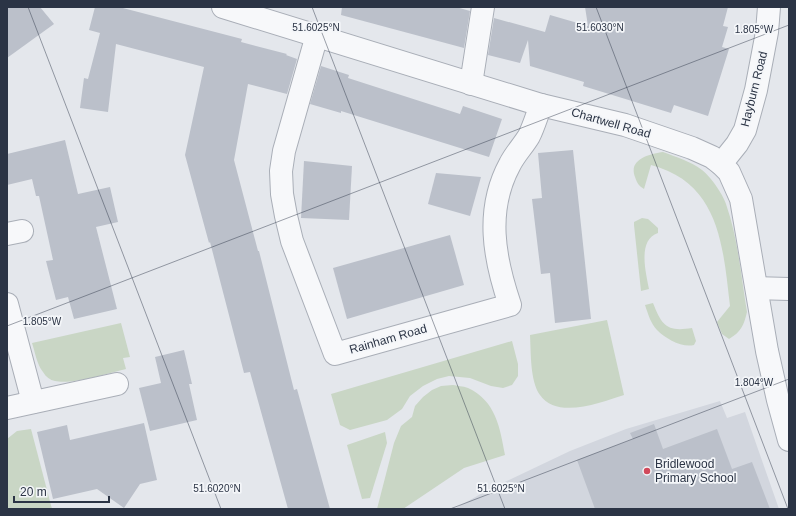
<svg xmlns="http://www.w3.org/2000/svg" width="796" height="516" font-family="Arial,sans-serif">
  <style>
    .built { fill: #d2d6de }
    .green { fill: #c9d6c5 }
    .building { fill: #bbc0ca }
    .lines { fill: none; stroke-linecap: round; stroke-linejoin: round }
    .minor-casing { stroke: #a9aeb7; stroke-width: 24 }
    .minor { stroke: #f7f8fa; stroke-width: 22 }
    .ticks { fill: none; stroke: #2b3445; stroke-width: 1; stroke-opacity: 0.45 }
    .poi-dot { fill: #d1495b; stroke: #f4f6f9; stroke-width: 1.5 }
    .labels { text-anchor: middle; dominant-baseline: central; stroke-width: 3.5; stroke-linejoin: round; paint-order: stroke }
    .street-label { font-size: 12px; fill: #2b3445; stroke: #f4f6f9 }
    .poi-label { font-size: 12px; fill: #2b3445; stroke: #f4f6f9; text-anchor: start }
    .ticks-label { font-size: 10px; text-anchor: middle; fill: #2b3445; stroke: #f4f6f9; stroke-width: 3.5; stroke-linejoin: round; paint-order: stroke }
  </style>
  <rect width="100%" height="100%" fill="#e4e7ec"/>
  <path class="built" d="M720,401L727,418L745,412L779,509H454L486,491L570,451L626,429Z"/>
  <g class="green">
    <path d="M663,152C676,157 690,161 702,170C710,176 723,194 726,204C738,238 741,276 747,312C744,325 741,332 729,339L722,334L717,322L730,306C723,247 720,183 651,165L644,189C639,186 637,183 635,177C628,159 650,154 663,152Z"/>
    <path d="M642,218L648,219L658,228V233C637,240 646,273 649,289L641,291L634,225V222Z"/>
    <path d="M653,303C662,326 667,332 692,328L696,341L694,345C682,348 666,339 657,330C651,324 648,314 645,305Z"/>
    <path d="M607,320L624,395C602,402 557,420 540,395C530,381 531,353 530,335Z"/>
    <path d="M121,323L130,357L123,358L126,369C109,373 71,385 55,381C50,380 46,377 43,372C37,365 35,352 32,343Z"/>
    <path d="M512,341L518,364V376L512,385L503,388L491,386L470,378L449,376L437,379L423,386L410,396L402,409L387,420L350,430L340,425L331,394Z"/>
    <path d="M453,385C457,386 463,386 468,388C496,401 500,428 505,455L464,468L403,509H377L394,443L401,426L412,417L415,406L423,397L432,390L441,386Z"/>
    <path d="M31,429L52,509H7V439L17,431Z"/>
    <path d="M385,432L387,443L370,498L362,499L347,445Z"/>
  </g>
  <g class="building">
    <path d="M7,7H40L54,24L7,58Z"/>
    <path d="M95,7H119L242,39L241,42L287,54L286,55L297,59L287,94L248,84L234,160L258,251H259L294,390L297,389L330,509H288L250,372L244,373L210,242L209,243L185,155L204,67L116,44L108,112L80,108L84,78L88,79L100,33L89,30Z"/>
    <path d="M342,7H456L470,11L464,48L341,15Z"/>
    <path d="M585,7H728L723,26L728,27L722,47L729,49L708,116L674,105L671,113L583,86L584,82L530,66L528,40L520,63L488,55L494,18L545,32L550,15L588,26Z"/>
    <path d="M321,66L349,75L348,78L460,114L463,106L502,119L489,157L341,111V113L310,104Z"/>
    <path d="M65,140L78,194L110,187L118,222L96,227L117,309L74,319L68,297L56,300L46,261L53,260L39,196H36L32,179L7,185V154Z"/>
    <path d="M573,150L591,319L555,323L550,273L541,274L532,199L542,198L538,153Z"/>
    <path d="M304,161L352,166L349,220L301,218Z"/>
    <path d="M436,173L481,177L470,216L428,204Z"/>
    <path d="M450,235L464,285L347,319L333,268Z"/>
    <path d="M184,350L192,384H189L197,420L150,431L139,388L161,383L155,357Z"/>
    <path d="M144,423L157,480L140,484L124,508L97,489L53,499L37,432L67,425L70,440Z"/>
    <path d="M654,424L663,449L717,429L732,469L752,462L770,509H595L577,460L633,439L630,433Z"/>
  </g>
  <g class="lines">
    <g class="minor-casing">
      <g id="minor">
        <path d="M223,7L541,105L625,125L692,148L712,157L721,164L729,172L741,199L767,351L778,400L789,440"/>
        <path d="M317,35L284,151L281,171L282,194L286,216L292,241L335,354L510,305C494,258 485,210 510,164C515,154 523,146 529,136C534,126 537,115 541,105"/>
        <path d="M471,84L483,7"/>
        <path d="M721,164L737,144L745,130L756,90L767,32L769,7"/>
        <path d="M7,234L22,231"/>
        <path d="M757,288L789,289"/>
        <path d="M7,304L33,402"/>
        <path d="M7,408L117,384"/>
      </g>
    </g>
    <use href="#minor" class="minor"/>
  </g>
  <path class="ticks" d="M28,7L221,509M312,7L505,509M596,7L788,509M7,326L789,25M450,509L789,379"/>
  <circle class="poi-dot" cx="647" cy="471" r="4"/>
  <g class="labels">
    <g class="street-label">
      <text transform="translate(754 89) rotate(-76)">Hayburn Road</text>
      <text transform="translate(611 123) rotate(16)">Chartwell Road</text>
      <text transform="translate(388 339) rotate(-16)">Rainham Road</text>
    </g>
    <g class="poi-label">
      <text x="655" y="464">Bridlewood<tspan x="655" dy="14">Primary School</tspan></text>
    </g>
  </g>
  <g class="ticks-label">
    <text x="316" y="31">51.6025°N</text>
    <text x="600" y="31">51.6030°N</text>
    <text x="754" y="33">1.805°W</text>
    <text x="42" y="325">1.805°W</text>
    <text x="754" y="386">1.804°W</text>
    <text x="217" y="492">51.6020°N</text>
    <text x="501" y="492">51.6025°N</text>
  </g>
  <rect width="796" height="516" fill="none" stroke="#2b3445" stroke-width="16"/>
  <path d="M14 496v6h95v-6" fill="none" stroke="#2b3445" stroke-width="2"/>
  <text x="20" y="496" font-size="12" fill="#2b3445" stroke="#f4f6f9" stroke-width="3" paint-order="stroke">20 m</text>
</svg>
